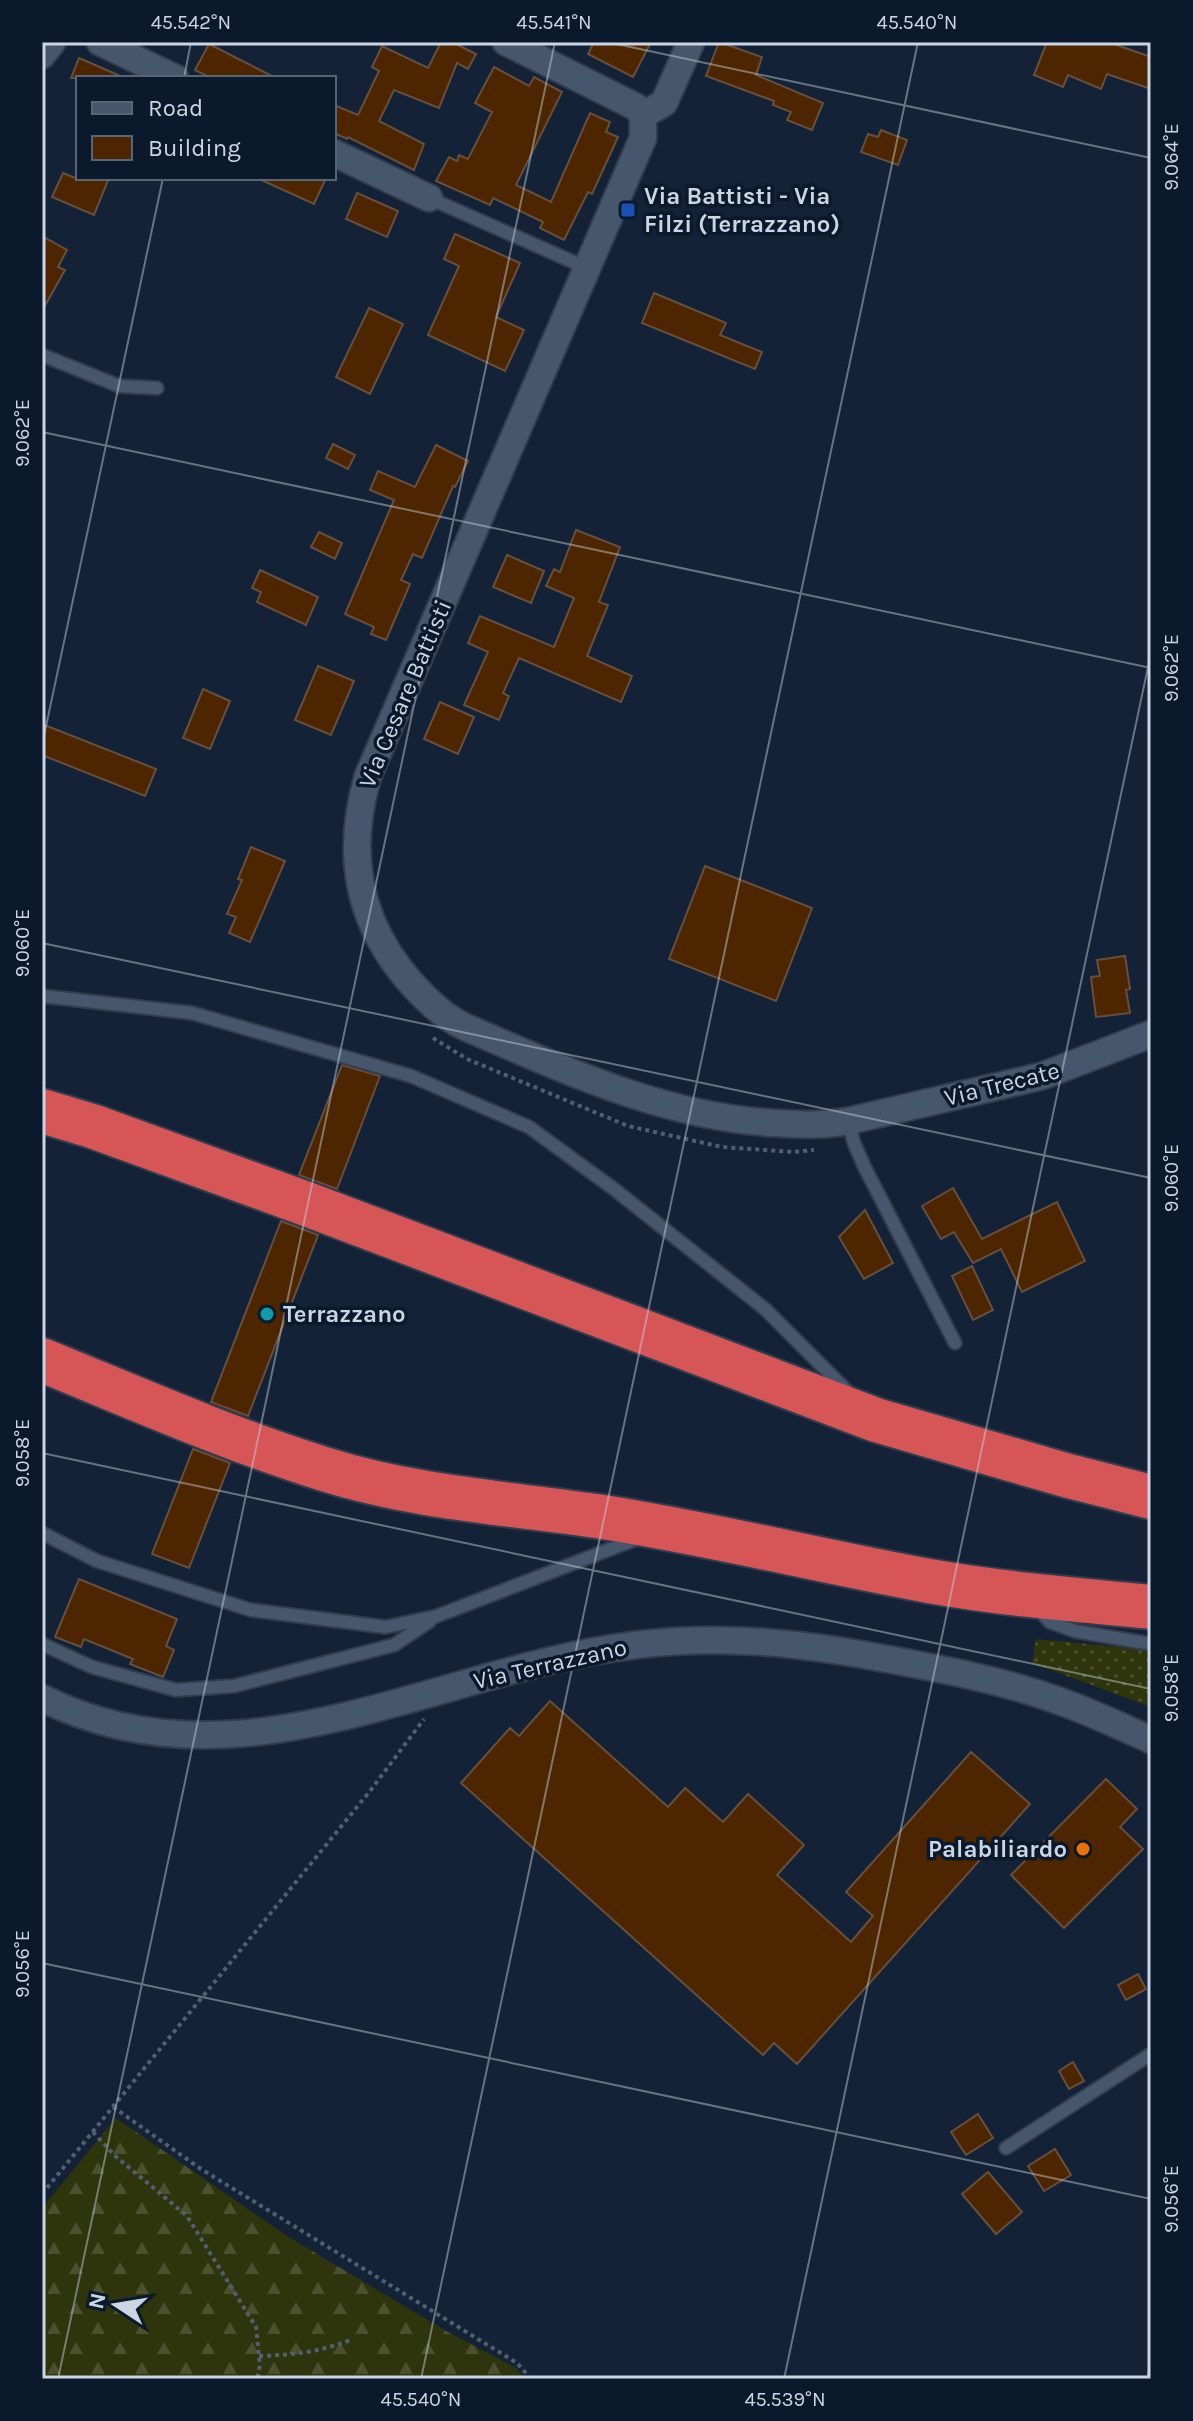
<svg xmlns="http://www.w3.org/2000/svg" width="1193" height="2421" font-family="Karla,sans-serif">
  <style>
    .grass { fill: url(#grass-dots) }
    .forest { fill: url(#forest-firs) }
    .building { fill: #4d2600; stroke: #674f3d; stroke-width: 2 }
    .lines { fill: none; stroke-linecap: round; stroke-linejoin: round }
    .lane-casing { stroke: #323c4d; stroke-width: 16 }
    .street-casing { stroke: #323c4d; stroke-width: 30 }
    .highway-casing { stroke: #323c4d; stroke-width: 48 }
    .path { stroke: #525f70; stroke-width: 4; stroke-dasharray: 4 4; stroke-linecap: butt }
    .lane { stroke: #46576d; stroke-width: 12 }
    .street { stroke: #46576d; stroke-width: 26 }
    .highway { stroke: #d65556; stroke-width: 44 }
    .ticks { fill: none; stroke: #ccd6e3; stroke-width: 2; stroke-opacity: 0.45 }
    .transit-dot { fill: #1a4fb4; stroke: #0a192c; stroke-width: 3 }
    .culture-dot { fill: #0f9aa8; stroke: #0a192c; stroke-width: 3 }
    .food-dot { fill: #e8710a; stroke: #0a192c; stroke-width: 3 }
    .labels { text-anchor: middle; dominant-baseline: central; stroke-width: 7; stroke-linejoin: round; paint-order: stroke }
    .poi-label { font-size: 24px; font-weight: bold; fill: #ccd6e3; stroke: #0a192c; text-anchor: start }
    .street-label { font-size: 24px; fill: #ccd6e3; stroke: #0a192c }
    .neatline { fill: none; stroke: #ccd6e3; stroke-width: 3 }
    .ticks-label { font-size: 20px; text-anchor: middle; fill: #ccd6e3 }
  </style>
  <defs>
    <pattern id="grass-dots" width="8" height="8" patternUnits="userSpaceOnUse" patternTransform="scale(2)"><rect width="8" height="8" fill="#2e340b"/><path d="M2 2h.1M6 6h.1" fill="none" stroke="#4b512e" stroke-width="1.8" stroke-linecap="round"/></pattern>
    <pattern id="forest-firs" width="22" height="20" patternUnits="userSpaceOnUse" patternTransform="scale(2)"><rect width="22" height="20" fill="#2e340b"/><path d="M5 1l3.5 6h-7zM16 11l3.5 6h-7z" fill="#4b512e"/></pattern>
  </defs>
  <rect width="100%" height="100%" fill="#132236"/>
  <path class="grass" d="M1036,1639L1151,1650V1707L1032,1663Z"/>
  <path class="forest" d="M116,2118L287,2236L448,2332L516,2368L526,2379H42V2208Z"/>
  <g class="building">
    <path d="M441,42H452L476,54L468,69L457,63L439,108L394,90L379,121L424,144L414,170L348,137L347,139L334,133V105L358,115L379,71L372,67L382,46L428,68Z"/>
    <path d="M594,42H651L633,77L588,54Z"/>
    <path d="M719,42L762,57L756,75L823,103L812,130L787,120L791,112L773,105L774,101L706,76Z"/>
    <path d="M1047,42H1108L1151,57V89L1107,74L1101,89L1068,75L1063,87L1034,75Z"/>
    <path d="M209,44L276,78H211L195,70Z"/>
    <path d="M79,58L125,78H71Z"/>
    <path d="M494,67L529,86L534,77L562,92L516,185L551,202L590,113L610,122L606,132L618,137L592,194L588,192L564,240L540,228L543,222L493,198L490,205L436,181L449,157L457,161L459,155L468,159L492,112L475,103Z"/>
    <path d="M881,130L907,140L898,165L861,152L868,134L878,137Z"/>
    <path d="M63,173L75,178H109L94,215L52,197Z"/>
    <path d="M257,178H326L314,204Z"/>
    <path d="M357,193L398,211L387,237L346,219Z"/>
    <path d="M455,234L520,263L496,317L524,330L505,371L428,335L459,266L444,259Z"/>
    <path d="M42,236L67,250L58,267L65,270L42,311Z"/>
    <path d="M654,293L726,323L720,335L762,352L755,369L642,323Z"/>
    <path d="M369,308L403,324L370,394L336,377Z"/>
    <path d="M333,444L355,455L348,469L326,458Z"/>
    <path d="M436,445L468,461L455,487L453,486L422,558L413,554L401,580L410,584L386,640L371,634L374,627L345,614L394,500L370,490L378,471L415,487Z"/>
    <path d="M576,530L620,547L599,602L608,605L587,656L632,676L621,702L519,658L503,693L509,696L499,720L464,705L488,652L468,643L480,616L554,647L574,598L546,586L554,569L560,572Z"/>
    <path d="M319,532L342,543L335,559L311,547Z"/>
    <path d="M507,555L544,571L531,603L493,587Z"/>
    <path d="M260,570L318,597L306,625L257,602L261,592L252,588Z"/>
    <path d="M318,666L354,681L331,735L295,720Z"/>
    <path d="M203,689L230,701L210,749L183,738Z"/>
    <path d="M440,702L474,717L458,754L424,739Z"/>
    <path d="M42,724L156,769L145,796L42,755Z"/>
    <path d="M251,847L285,861L250,942L229,933L236,917L227,914L242,880L238,879Z"/>
    <path d="M705,866L812,908L776,1001L669,959Z"/>
    <path d="M1125,956L1130,989L1126,990L1130,1013L1096,1017L1091,977L1100,976L1097,960Z"/>
    <path d="M342,1065L380,1076L337,1189L299,1175Z"/>
    <path d="M953,1188L982,1239L1057,1202L1085,1261L1022,1292L1001,1249L973,1263L954,1232L941,1239L922,1206Z"/>
    <path d="M865,1210L893,1263L864,1279L839,1237Z"/>
    <path d="M281,1221L318,1235L248,1416L211,1402Z"/>
    <path d="M972,1266L993,1310L973,1320L952,1276Z"/>
    <path d="M193,1449L230,1463L189,1568L152,1554Z"/>
    <path d="M79,1579L177,1619L166,1646L174,1650L163,1677L130,1664L133,1659L84,1639L81,1647L55,1637Z"/>
    <path d="M550,1701L668,1807L685,1788L723,1822L748,1794L804,1845L777,1875L851,1942L873,1916L846,1892L971,1752L1030,1804L797,2064L774,2043L763,2055L461,1783L510,1728L519,1736Z"/>
    <path d="M1106,1779L1137,1809L1120,1827L1143,1849L1064,1928L1011,1875Z"/>
    <path d="M1138,1974L1146,1989L1126,2000L1118,1985Z"/>
    <path d="M1073,2062L1084,2081L1069,2089L1059,2071Z"/>
    <path d="M978,2114L993,2138L966,2155L951,2132Z"/>
    <path d="M1055,2149L1071,2175L1044,2191L1028,2166Z"/>
    <path d="M988,2172L1022,2212L996,2234L962,2194Z"/>
  </g>
  <g class="lines">
    <g class="lane-casing">
      <g id="lane">
        <path d="M429,198L587,268"/>
        <path d="M42,355L119,386L157,388"/>
        <path d="M42,996L192,1013L411,1076L529,1127L614,1189L765,1309L848,1392"/>
        <path d="M848,1121L854,1143L864,1166L955,1343"/>
        <path d="M42,1533L97,1561L251,1610L386,1627L437,1616L639,1538"/>
        <path d="M1036,1607L1050,1622L1075,1631L1151,1644"/>
        <path d="M42,1644L92,1667L176,1690L234,1686L394,1645L430,1621"/>
        <path d="M1006,2148L1151,2054"/>
      </g>
    </g>
    <g class="street-casing">
      <g id="street">
        <path d="M100,42L175,78"/>
        <path d="M506,42L636,107L643,115V138L368,776C345,854 358,924 412,984C428,1002 444,1017 465,1027C565,1070 664,1117 775,1123C800,1125 824,1126 848,1121L1042,1076L1151,1034"/>
        <path d="M42,55L52,42"/>
        <path d="M643,115L664,103L691,42"/>
        <path d="M334,153L429,198"/>
        <path d="M42,1698C239,1797 438,1669 635,1645C720,1634 804,1643 887,1659C946,1670 1006,1681 1062,1702C1093,1713 1122,1727 1151,1740"/>
      </g>
    </g>
    <g class="highway-casing">
      <g id="highway">
        <path d="M42,1111L92,1126L312,1206L876,1420L1065,1475L1151,1497"/>
        <path d="M42,1360C135,1398 228,1439 324,1469C415,1498 509,1503 603,1517C712,1534 820,1561 929,1581C1003,1594 1077,1600 1151,1607"/>
      </g>
    </g>
    <g class="path">
      <path d="M433,1038L467,1059L628,1126L722,1147L793,1152L814,1150"/>
      <path d="M113,2107L201,2169L517,2363L531,2379"/>
      <path d="M93,2132L114,2155L187,2216L256,2327L260,2365L257,2379"/>
      <path d="M42,2194L370,1791L424,1719"/>
      <path d="M259,2356C292,2355 320,2352 350,2340"/>
    </g>
    <use href="#lane" class="lane"/>
    <use href="#street" class="street"/>
    <use href="#highway" class="highway"/>
  </g>
  <path class="ticks" d="M607,42L1151,158M184,78L191,42M42,432L1151,668M42,745L163,178M42,943L1151,1178M42,1453L1151,1689M42,1963L1151,2199M58,2379L555,42M421,2379L918,42M784,2379L1151,653M1147,2379L1151,2361"/>
  <rect class="transit-dot" x="620" y="202" width="16" height="16" rx="4"/>
  <circle class="culture-dot" cx="267" cy="1314" r="8"/>
  <circle class="food-dot" cx="1083" cy="1849" r="8"/>
  <g class="labels">
    <g class="poi-label">
      <text x="644" y="196">Via Battisti - Via<tspan x="644" dy="28">Filzi (Terrazzano)</tspan></text>
      <text x="283" y="1314">Terrazzano</text>
      <text x="1067" y="1849" text-anchor="end">Palabiliardo</text>
    </g>
    <g class="street-label">
      <text transform="translate(405 694) rotate(-67)">Via Cesare Battisti</text>
      <text transform="translate(1002 1084) rotate(-14)">Via Trecate</text>
      <text transform="translate(550 1664) rotate(-13)">Via Terrazzano</text>
    </g>
  </g>
  <rect width="1193" height="2421" fill="none" stroke="#0a192c" stroke-width="88"/>
  <rect x="76" y="76" width="260" height="104" fill="#0a192c" stroke="#586575" stroke-width="2"/>
  <rect x="92" y="102" width="40" height="12" fill="#46576d" stroke="#586575" stroke-width="2"/>
  <text x="148" y="116" font-size="24" fill="#ccd6e3">Road</text>
  <rect x="92" y="136" width="40" height="24" fill="#4d2600" stroke="#586575" stroke-width="2"/>
  <text x="148" y="156" font-size="24" fill="#ccd6e3">Building</text>
  <g transform="translate(116 2305) rotate(282)" stroke="#0a192c" stroke-width="6" paint-order="stroke">
  <path d="M0-6L14 30L0 20L-14 30Z" fill="#ccd6e3"/>
  <text y="-12" font-size="22" font-weight="bold" text-anchor="middle" fill="#ccd6e3">N</text>
  </g>
  <rect x="44" y="44" width="1105" height="2333" class="neatline"/>
  <g class="ticks-label">
    <text x="191" y="29">45.542°N</text>
    <text x="554" y="29">45.541°N</text>
    <text x="917" y="29">45.540°N</text>
    <text transform="translate(1171 157) rotate(-90)" y="7">9.064°E</text>
    <text transform="translate(22 433) rotate(-90)" y="7">9.062°E</text>
    <text transform="translate(1171 668) rotate(-90)" y="7">9.062°E</text>
    <text transform="translate(22 943) rotate(-90)" y="7">9.060°E</text>
    <text transform="translate(1171 1178) rotate(-90)" y="7">9.060°E</text>
    <text transform="translate(22 1453) rotate(-90)" y="7">9.058°E</text>
    <text transform="translate(1171 1688) rotate(-90)" y="7">9.058°E</text>
    <text transform="translate(22 1964) rotate(-90)" y="7">9.056°E</text>
    <text transform="translate(1171 2199) rotate(-90)" y="7">9.056°E</text>
    <text x="421" y="2406">45.540°N</text>
    <text x="785" y="2406">45.539°N</text>
  </g>
</svg>
